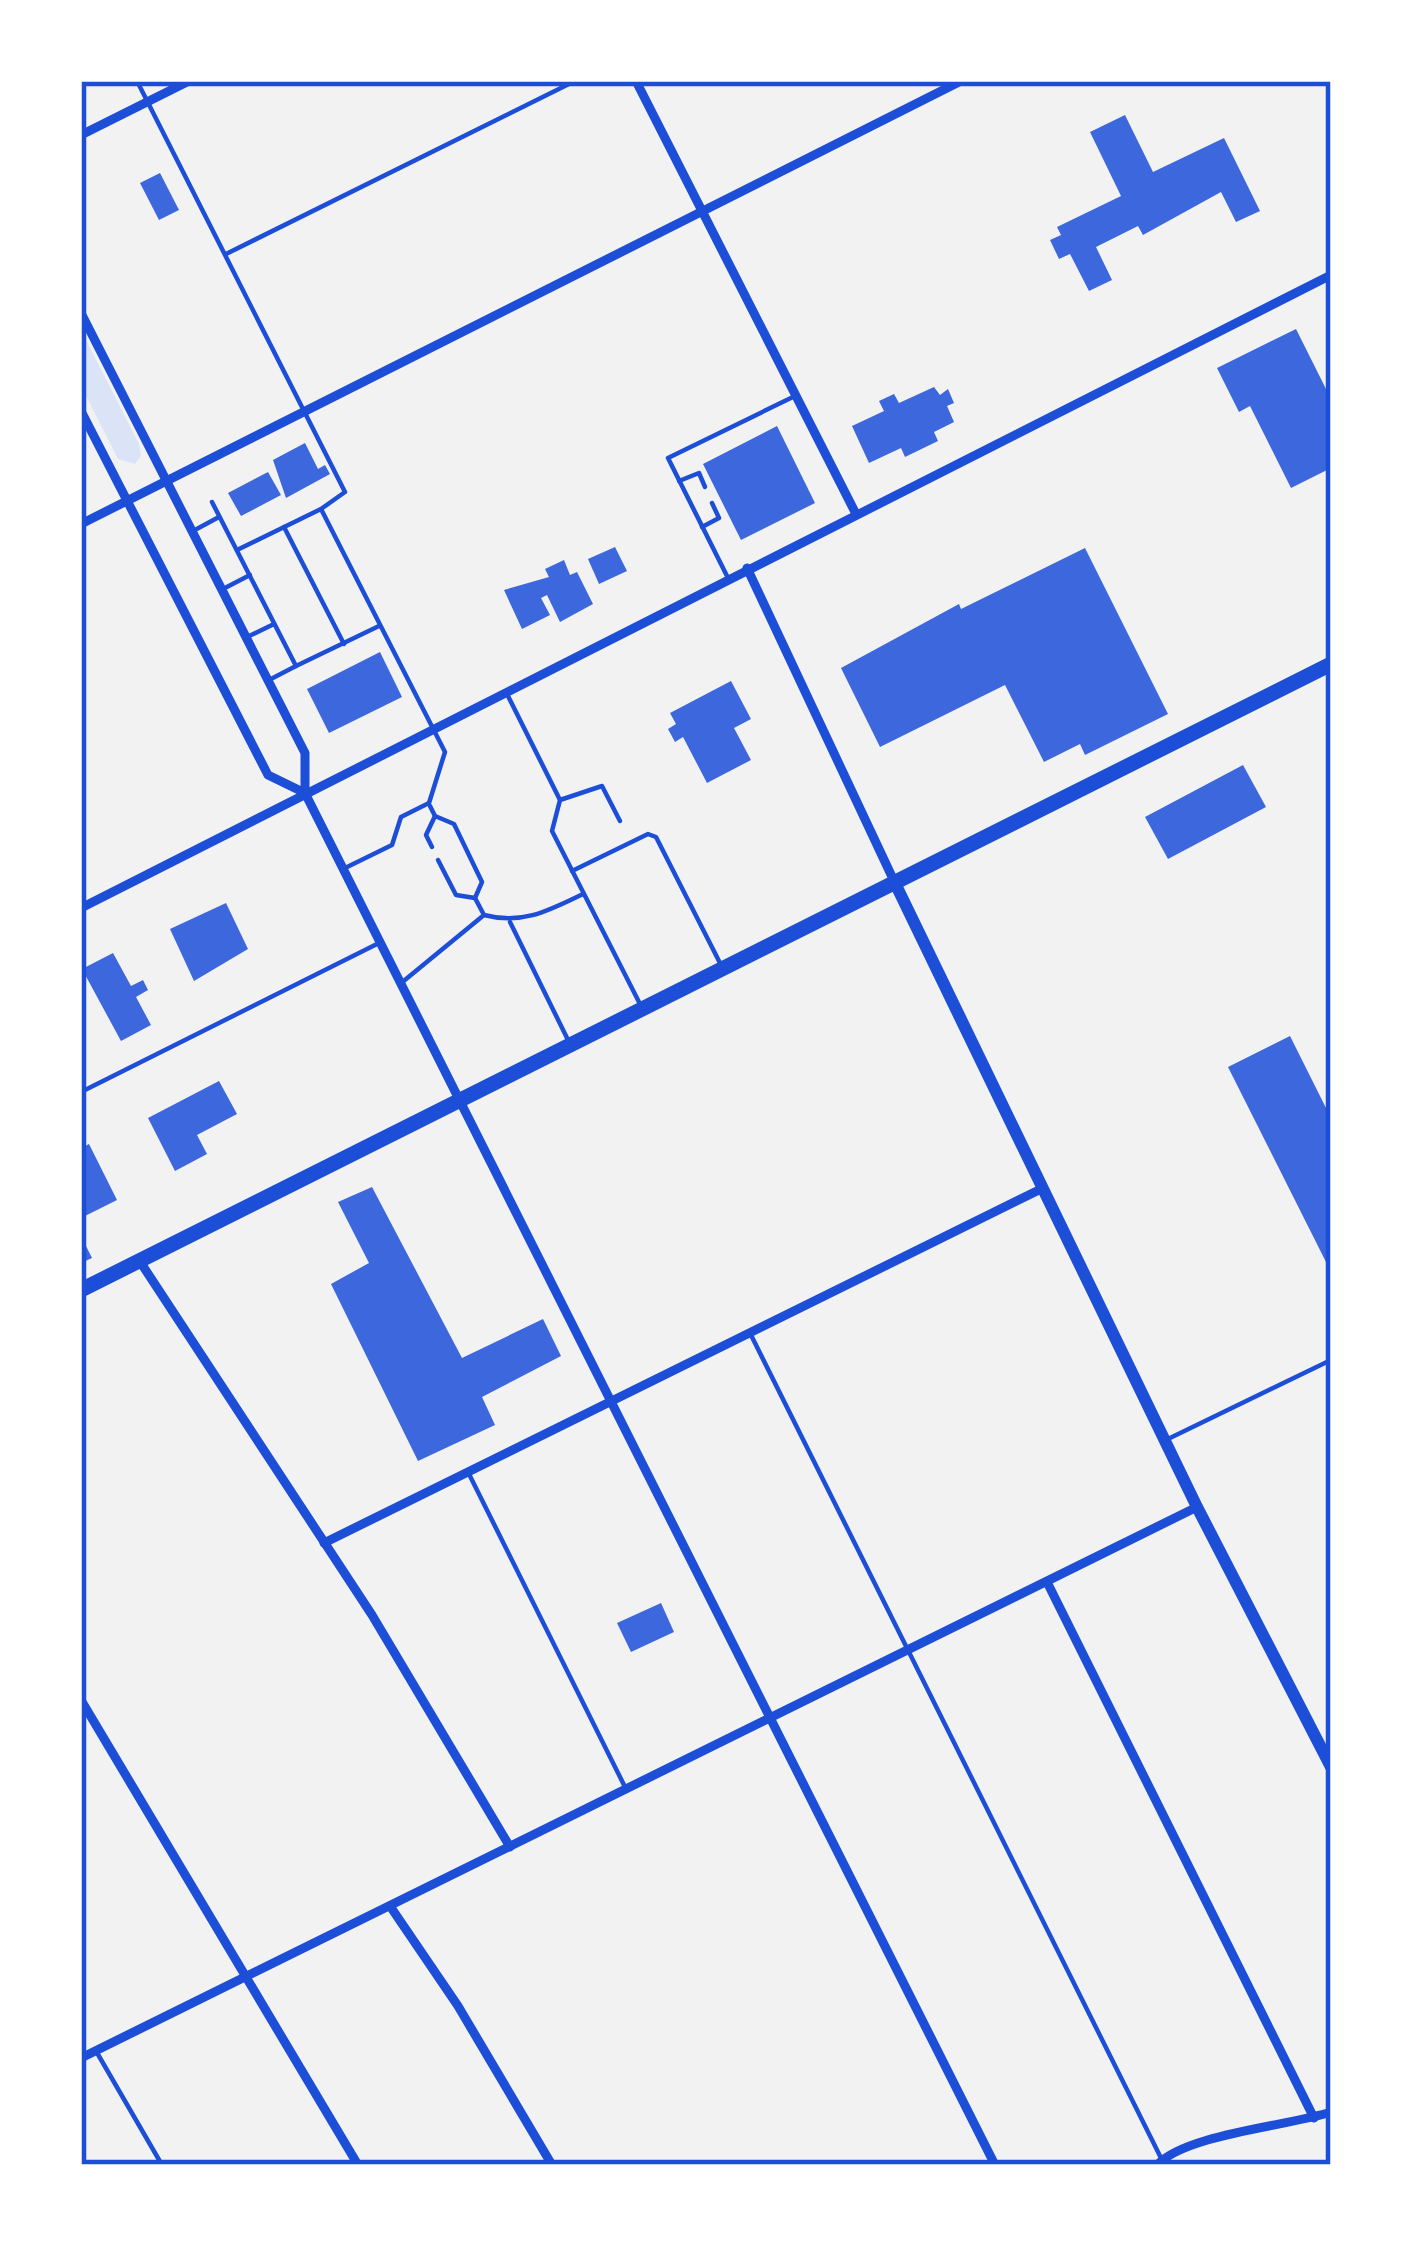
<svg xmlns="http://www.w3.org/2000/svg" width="1412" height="2246" font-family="Ubuntu,sans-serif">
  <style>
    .green { fill: #dbe4f7 }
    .building { fill: #3d67dc }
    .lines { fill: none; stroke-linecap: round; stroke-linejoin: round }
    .service { stroke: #1d4ed8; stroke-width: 4.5 }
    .minor { stroke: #1d4ed8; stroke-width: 9 }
    .tertiary { stroke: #1d4ed8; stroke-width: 12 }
    .primary { stroke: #1d4ed8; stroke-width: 15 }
    .neatline { fill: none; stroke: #1d4ed8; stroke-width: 4.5 }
  </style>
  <rect width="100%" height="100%" fill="#f2f2f2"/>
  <path class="green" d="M81,330L139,444L141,456L135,464L118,459L81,386Z"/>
  <g class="building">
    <path d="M1125,115L1153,172L1224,138L1260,211L1236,222L1221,192L1143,235L1138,226L1096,247L1112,280L1089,291L1070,254L1059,259L1050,240L1061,235L1057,227L1121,196L1090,132Z"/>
    <path d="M160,173L179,210L159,220L140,183Z"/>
    <path d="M1296,329L1331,399V468L1291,488L1250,406L1239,412L1217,368Z"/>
    <path d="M934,387L940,395L948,389L954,403L947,406L954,422L934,432L938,441L905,457L901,448L869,463L852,426L884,411L879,401L894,394L899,403Z"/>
    <path d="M777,426L815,503L741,540L703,464Z"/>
    <path d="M305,443L318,469L325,465L330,474L286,498L273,460Z"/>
    <path d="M268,472L281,495L241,516L228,493Z"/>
    <path d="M615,547L627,571L599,584L588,559Z"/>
    <path d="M1085,548L1168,714L1085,755L1080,744L1044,762L1005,685L880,747L841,668L959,604L961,609Z"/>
    <path d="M564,560L570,575L577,572L593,604L560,622L547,595L541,598L550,615L522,629L504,590L549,577L545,569Z"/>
    <path d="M380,652L402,697L329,733L307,689Z"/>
    <path d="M731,681L751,719L734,728L751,760L707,783L683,737L675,742L668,729L676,724L670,713Z"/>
    <path d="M1243,765L1266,807L1168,859L1145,817Z"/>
    <path d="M226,903L248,949L194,981L170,929Z"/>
    <path d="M113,953L131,986L143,980L148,990L136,997L151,1025L121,1041L82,969Z"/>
    <path d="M1290,1036L1331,1118V1272L1228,1067Z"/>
    <path d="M219,1081L237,1114L197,1135L207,1154L175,1171L148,1118Z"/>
    <path d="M89,1144L117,1200L81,1218V1148Z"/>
    <path d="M372,1187L462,1358L543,1319L561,1356L482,1397L495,1425L418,1461L331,1284L369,1263L338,1202Z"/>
    <path d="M81,1236L92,1258L81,1263Z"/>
    <path d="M661,1603L674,1632L631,1652L617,1623Z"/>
  </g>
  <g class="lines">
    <g class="service">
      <path d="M137,81L345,492L321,509"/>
      <path d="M226,254L575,81"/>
      <path d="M679,481L699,473L705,487"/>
      <path d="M212,502L296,666L379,626"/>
      <path d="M284,527L344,644"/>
      <path d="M702,527L719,518L712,503"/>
      <path d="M193,531L219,517"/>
      <path d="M237,550L321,509L445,752L429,803L401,817L392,845L343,869"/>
      <path d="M728,578L668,458L795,396"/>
      <path d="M223,589L250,575"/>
      <path d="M247,637L274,624"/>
      <path d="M269,680L296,666"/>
      <path d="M508,696L560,800L552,831L640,1004"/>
      <path d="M560,800L602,786L620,821"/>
      <path d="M430,806L435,816L454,824L482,882L475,898"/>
      <path d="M432,847L426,835L435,816"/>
      <path d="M438,860L456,895L475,898"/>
      <path d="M572,871L648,834L656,837L720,963"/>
      <path d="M475,898L484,915C522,925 548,911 583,894"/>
      <path d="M510,922L568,1040"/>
      <path d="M400,984L484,915"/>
      <path d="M81,1092L379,943"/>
      <path d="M750,1333L1162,2160"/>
      <path d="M1170,1438L1331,1360"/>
      <path d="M468,1472L626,1789"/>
      <path d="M96,2051L162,2165"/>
    </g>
    <g class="minor">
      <path d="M636,81L856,514"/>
      <path d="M81,135L189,81"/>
      <path d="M81,313L305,753V793L995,2165"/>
      <path d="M81,411L268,775L305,793"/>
      <path d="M81,524L961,81"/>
      <path d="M747,568L894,881"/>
      <path d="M81,908L1331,275"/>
      <path d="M139,1260L372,1615L510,1847"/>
      <path d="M324,1543L1041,1189"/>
      <path d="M1047,1582L1314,2118"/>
      <path d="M81,1700L358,2165"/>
      <path d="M390,1906L458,2006L552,2165"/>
      <path d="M81,2058L1197,1507"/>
      <path d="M1157,2165C1186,2134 1288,2126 1331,2112"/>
    </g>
    <path class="tertiary" d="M894,881L1197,1507L1331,1767"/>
    <path class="primary" d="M81,1290L1331,664"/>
  </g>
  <rect width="1412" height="2246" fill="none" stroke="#ffffff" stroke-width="168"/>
  <rect x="84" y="84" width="1244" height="2078" class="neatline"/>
</svg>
